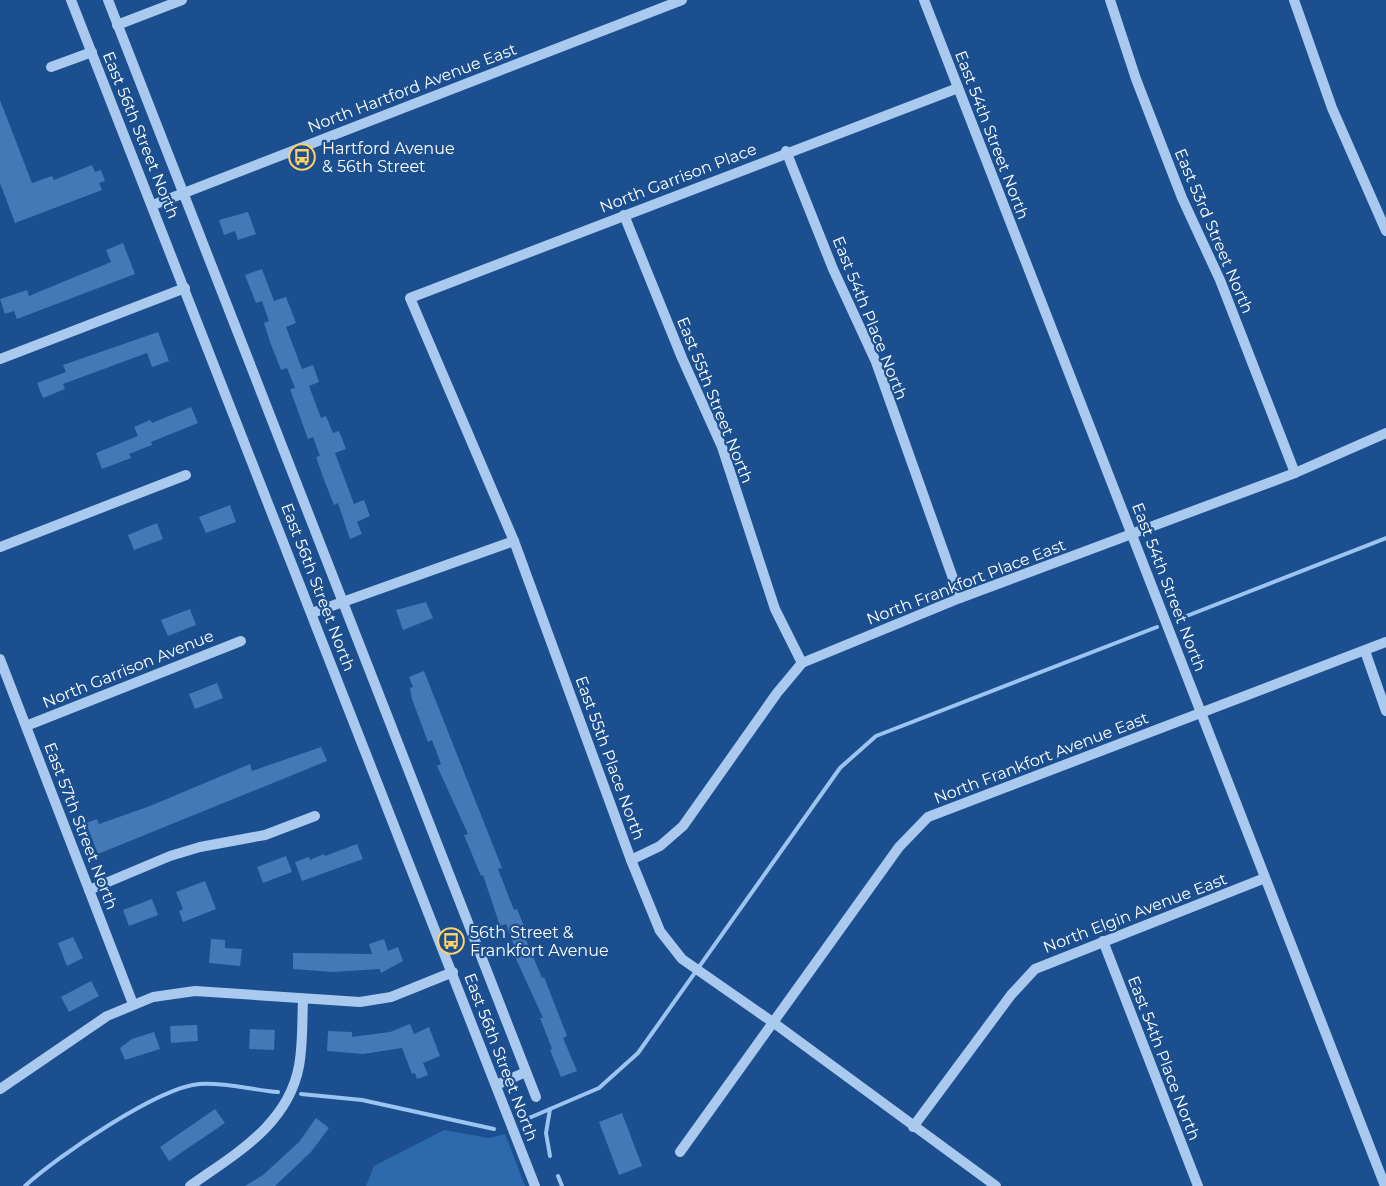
<svg xmlns="http://www.w3.org/2000/svg" width="1386" height="1186" font-family="Montserrat,sans-serif">
  <style>
    .green { fill: #2e69ad }
    .lines { fill: none; stroke-linecap: round; stroke-linejoin: round }
    .stream { stroke: #9cc4f0; stroke-width: 4 }
    .building { fill: #4478b7 }
    .minor { stroke: #a9c9ee; stroke-width: 10 }
    .labels { text-anchor: middle; dominant-baseline: central; stroke-width: 4.5; stroke-linejoin: round; paint-order: stroke }
    .street-label { font-size: 16px; fill: #fff; stroke: #1b4f8f }
    .poi-label { font-size: 16px; fill: #fff; stroke: #1b4f8f; text-anchor: start }
  </style>
  <rect width="100%" height="100%" fill="#1b4f8f"/>
  <path class="green" d="M444,1130L489,1138L505,1134L525,1186H366L374,1166Z"/>
  <g class="lines">
    <g class="stream">
      <path d="M1179,619L1386,538"/>
      <path d="M301,1094L362,1100L494,1129"/>
      <path d="M529,1118L599,1088L638,1053L840,768L876,736L1157,627"/>
      <path d="M550,1156L546,1133L550,1109"/>
      <path d="M558,1176L562,1186"/>
      <path d="M25,1186C58,1156 157,1088 199,1084C224,1082 253,1090 278,1092"/>
    </g>
  </g>
  <g class="building">
    <path d="M0,100L32,183L52,176L54,180L92,165L95,172L101,170L105,181L99,183L102,190L15,223L0,183Z"/>
    <path d="M248,212L256,234L238,240L235,231L224,235L219,220Z"/>
    <path d="M123,243L135,274L17,319L14,311L5,314L0,299L27,290L29,296L111,262L106,250Z"/>
    <path d="M262,269L274,301L286,297L296,323L286,327L302,369L313,365L319,382L309,386L321,418L326,416L333,433L339,431L346,449L335,453L354,504L364,500L370,516L357,522L362,534L350,539L338,503L334,505L323,477L316,457L320,456L313,437L308,439L290,389L295,388L287,368L281,370L270,342L264,323L269,321L262,301L256,303L245,275Z"/>
    <path d="M158,332L169,361L152,367L147,353L63,384L65,389L43,398L37,383L66,372L63,365Z"/>
    <path d="M191,407L198,423L151,442L152,445L129,454L131,458L102,469L96,453L138,436L134,427L150,420L152,423Z"/>
    <path d="M230,505L236,522L206,533L199,517Z"/>
    <path d="M157,523L163,539L134,550L128,535Z"/>
    <path d="M426,602L433,618L403,630L396,610Z"/>
    <path d="M190,609L196,625L168,636L161,620Z"/>
    <path d="M424,671L502,868L498,869L514,910L517,909L527,933L524,935L542,978L544,977L567,1036L563,1038L577,1071L561,1077L550,1050L552,1049L540,1018H543L512,950L515,948L506,924L500,926L483,875L481,876L464,835L468,834L437,766L441,764L432,740L428,742L412,699L410,688L413,687L409,677Z"/>
    <path d="M217,683L223,698L195,709L189,694Z"/>
    <path d="M321,747L327,761L98,854L86,823L97,819L99,824L150,806L250,764L252,771Z"/>
    <path d="M357,844L363,859L302,881L295,862L309,857L310,860L324,854L325,856Z"/>
    <path d="M286,856L292,872L263,883L257,867Z"/>
    <path d="M205,881L216,909L183,922L179,911L183,909L176,892Z"/>
    <path d="M152,899L158,915L129,926L123,910Z"/>
    <path d="M73,937L83,958L67,966L58,943Z"/>
    <path d="M211,939L225,940V948L242,949L240,966L209,963Z"/>
    <path d="M384,939L388,951L398,947L403,961L381,973L380,969L332,972L293,969V953L372,954L369,944Z"/>
    <path d="M91,981L99,996L69,1012L61,997Z"/>
    <path d="M410,1024L414,1034L429,1027L440,1056L423,1063L428,1075L417,1079L415,1073L412,1074L402,1048L363,1054L327,1051L328,1031L352,1032V1037L390,1032Z"/>
    <path d="M197,1025L198,1041L171,1043L170,1026Z"/>
    <path d="M250,1029L275,1030L274,1050L249,1049Z"/>
    <path d="M154,1032L160,1049L125,1060L120,1048L132,1039Z"/>
    <path d="M215,1109L225,1123L169,1161L160,1147Z"/>
    <path d="M622,1113L642,1166L619,1175L599,1122Z"/>
    <path d="M316,1118L329,1128L311,1152L275,1186H245L263,1175L299,1142Z"/>
  </g>
  <g class="lines">
    <g class="minor">
      <path d="M71,0L535,1186"/>
      <path d="M108,0L536,1097"/>
      <path d="M924,0L1385,1186"/>
      <path d="M1110,0L1136,79L1182,198L1220,280L1295,473"/>
      <path d="M1294,0L1332,108L1386,231"/>
      <path d="M117,25L182,0"/>
      <path d="M51,67L92,52"/>
      <path d="M958,88L410,298L514,541L631,860L660,931L682,959L774,1023L996,1186"/>
      <path d="M786,151L833,269L876,362L960,598"/>
      <path d="M153,205L682,0"/>
      <path d="M624,215L682,358L722,447L775,609L802,663"/>
      <path d="M0,359L185,288"/>
      <path d="M0,547L186,475"/>
      <path d="M312,613L514,541"/>
      <path d="M1365,651L1386,711"/>
      <path d="M0,659L133,1004"/>
      <path d="M26,726L241,641"/>
      <path d="M631,860L660,846L683,826L777,693L802,663L960,598L1295,473L1386,433"/>
      <path d="M89,890L170,856L200,847L265,835L315,816"/>
      <path d="M1103,941L1198,1186"/>
      <path d="M496,1085L526,1072"/>
      <path d="M0,1089L107,1016L153,997L195,991L360,1002L391,997L453,972"/>
      <path d="M913,1127L1011,995L1035,969L1265,878"/>
      <path d="M680,1152L899,847L928,817L1386,642"/>
      <path d="M190,1186C235,1154 288,1125 299,1066C303,1044 302,1022 303,1000"/>
    </g>
  </g>
  <defs>
    <g id="bus-ring" transform="scale(1.35)"><circle r="9.5" fill="#1b4f8f" stroke="#ffd166" stroke-width="1.5"/><path d="M-5-6H5V4H4V6H2V4H-2V6H-4V4H-5ZM-3.5-4V0h7V-4ZM-3.5 1.2v1.5H-2V1.2ZM2 1.2v1.5H3.5V1.2Z" fill="#ffd166"/></g>
  </defs>
  <g fill-rule="evenodd">
    <use href="#bus-ring" x="302" y="157"/>
    <use href="#bus-ring" x="451" y="941"/>
  </g>
  <g class="labels">
    <g class="street-label">
      <text transform="translate(412 88) rotate(-21)">North Hartford Avenue East</text>
      <text transform="translate(141 135) rotate(68)">East 56th Street North</text>
      <text transform="translate(992 135) rotate(69)">East 54th Street North</text>
      <text transform="translate(678 178) rotate(-21)">North Garrison Place</text>
      <text transform="translate(1214 231) rotate(67)">East 53rd Street North</text>
      <text transform="translate(870 318) rotate(68)">East 54th Place North</text>
      <text transform="translate(715 400) rotate(68)">East 55th Street North</text>
      <text transform="translate(966 582) rotate(-21)">North Frankfort Place East</text>
      <text transform="translate(318 587) rotate(69)">East 56th Street North</text>
      <text transform="translate(1169 587) rotate(69)">East 54th Street North</text>
      <text transform="translate(128 669) rotate(-22)">North Garrison Avenue</text>
      <text transform="translate(610 758) rotate(70)">East 55th Place North</text>
      <text transform="translate(1041 758) rotate(-21)">North Frankfort Avenue East</text>
      <text transform="translate(81 826) rotate(69)">East 57th Street North</text>
      <text transform="translate(1135 913) rotate(-21)">North Elgin Avenue East</text>
      <text transform="translate(501 1057) rotate(69)">East 56th Street North</text>
      <text transform="translate(1164 1058) rotate(69)">East 54th Place North</text>
    </g>
    <g class="poi-label">
      <text x="322" y="148">Hartford Avenue<tspan x="322" dy="18">&amp; 56th Street</tspan></text>
      <text x="470" y="932">56th Street &amp;<tspan x="470" dy="18">Frankfort Avenue</tspan></text>
    </g>
  </g>
</svg>
